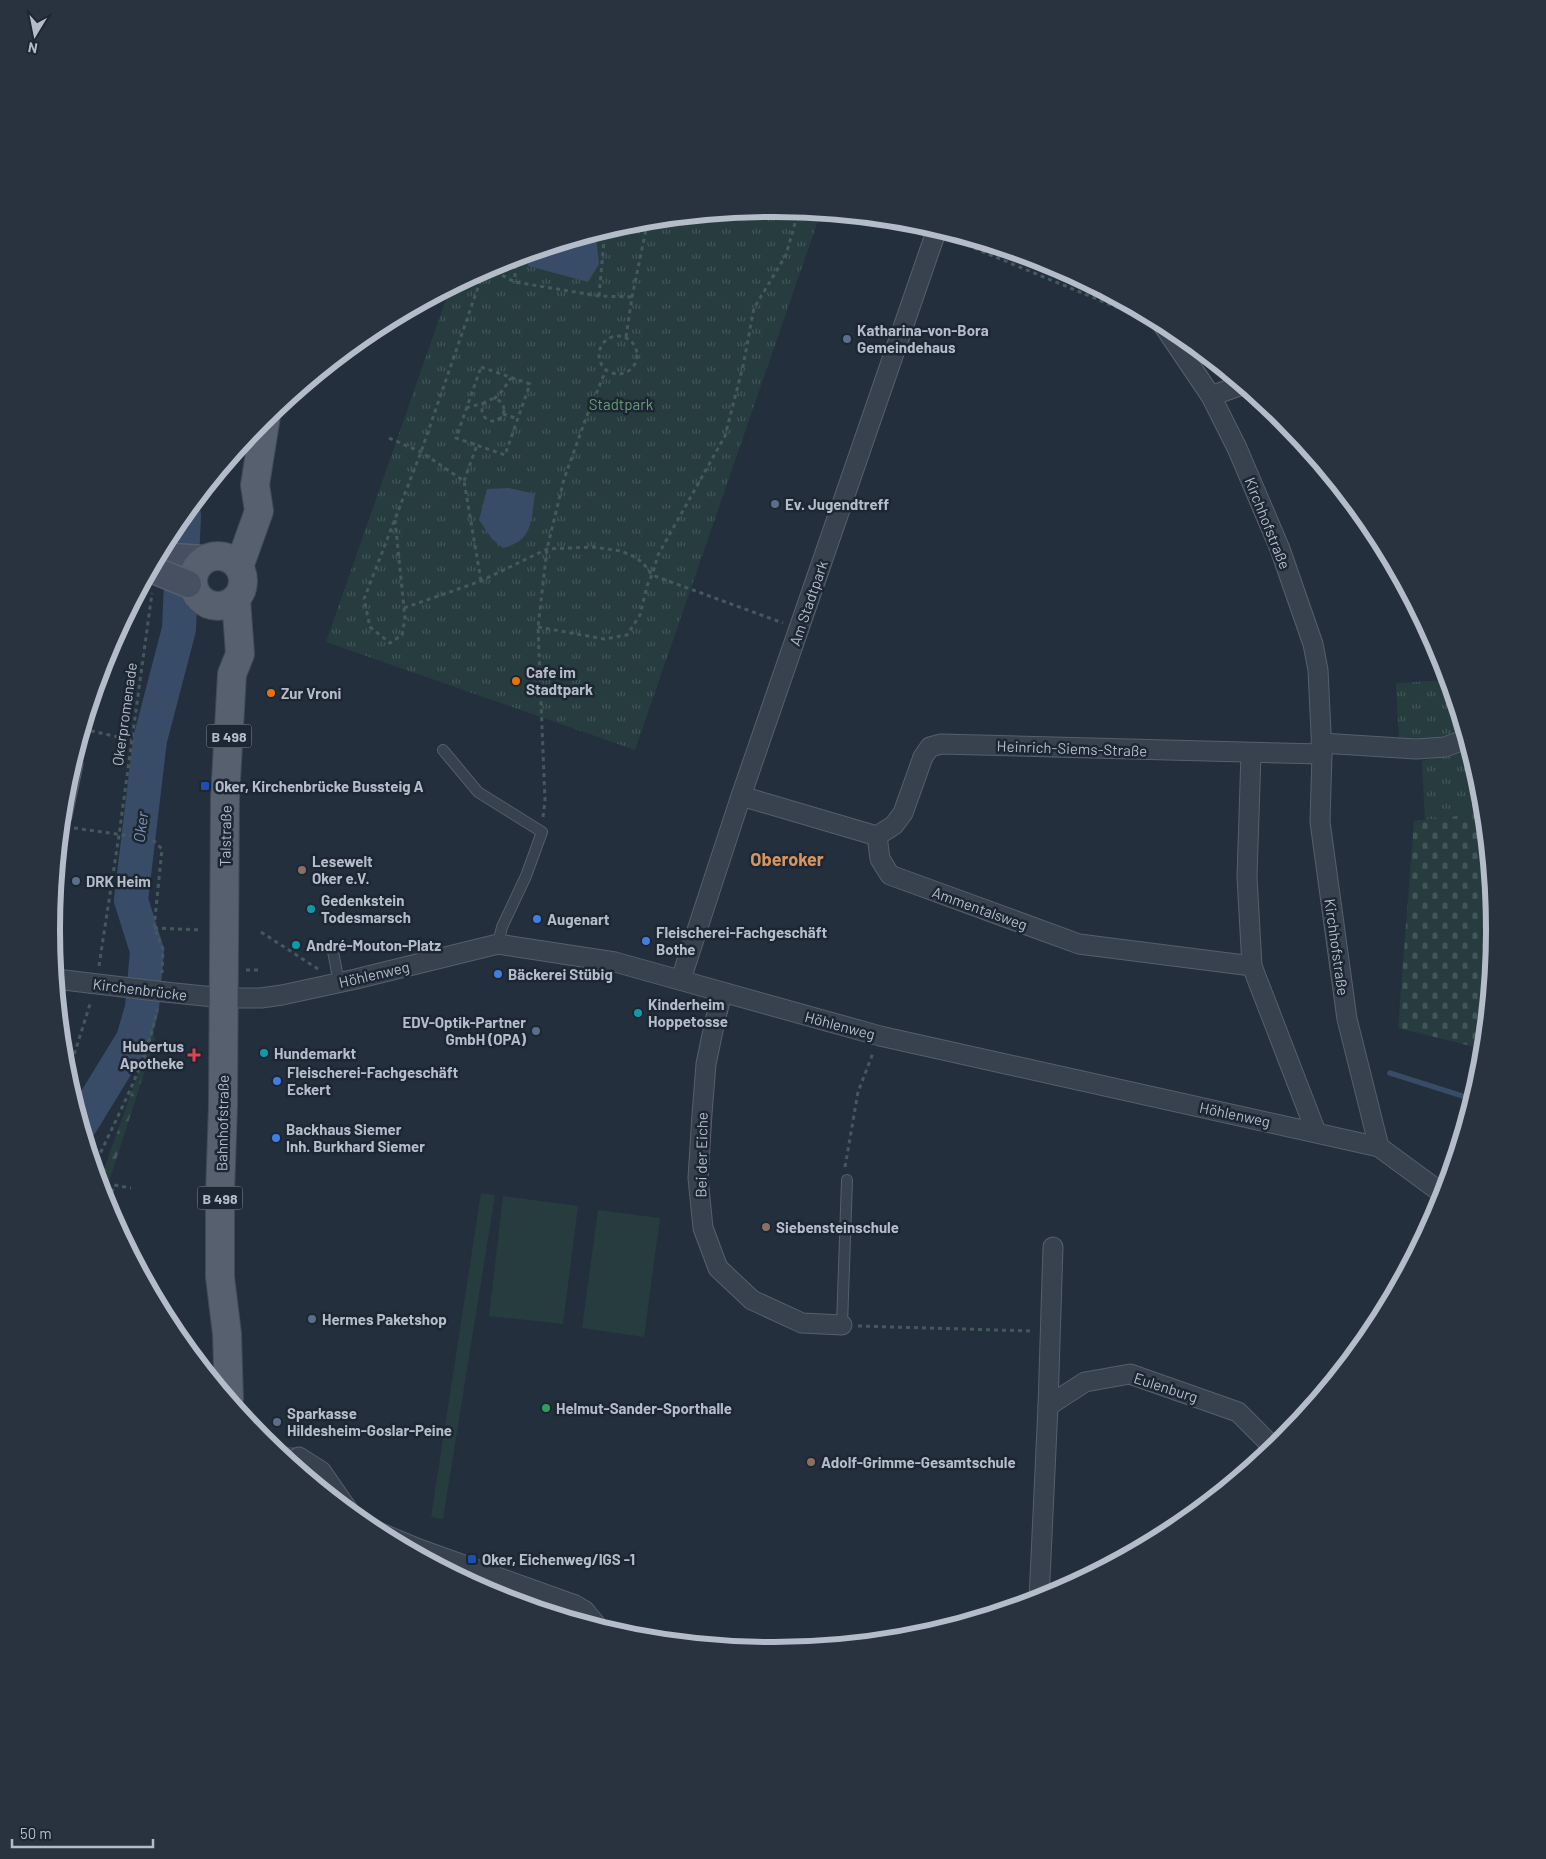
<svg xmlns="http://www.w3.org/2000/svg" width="1546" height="1859" font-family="Barlow,sans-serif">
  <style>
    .grass { fill: url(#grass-tufts) }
    .forest { fill: url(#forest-firs) }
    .cemetery { fill: url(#cemetery-stones) }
    .garden { fill: #263c3f }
    .water { fill: #394c67 }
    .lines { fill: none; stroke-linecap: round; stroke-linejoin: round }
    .stream { stroke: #394c67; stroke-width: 5.5 }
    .river { stroke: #394c67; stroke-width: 34 }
    .street-tunnel { stroke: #3a4453; stroke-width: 19; stroke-dasharray: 19 9; stroke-linecap: butt }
    .lane-casing { stroke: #565f6c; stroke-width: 12 }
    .street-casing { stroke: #565f6c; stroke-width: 21 }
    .secondary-casing { stroke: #565f6c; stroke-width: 29 }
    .primary-casing { stroke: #414a57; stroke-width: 30 }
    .path { stroke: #44595c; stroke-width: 3; stroke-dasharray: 4 4; stroke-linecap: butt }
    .lane { stroke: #38414e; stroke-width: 10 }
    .street { stroke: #38414e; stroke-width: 19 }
    .secondary { stroke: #465061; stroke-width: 26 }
    .primary { stroke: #56606e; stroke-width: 28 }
    .street-bridge-casing { stroke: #565f6c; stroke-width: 21; stroke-linecap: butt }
    .secondary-bridge-casing { stroke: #565f6c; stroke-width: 29; stroke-linecap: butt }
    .street-bridge { stroke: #38414e; stroke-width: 19 }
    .secondary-bridge { stroke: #465061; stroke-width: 26 }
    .service-dot { fill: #5c6f8a; stroke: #1d2633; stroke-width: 2 }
    .food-dot { fill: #e8710a; stroke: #1d2633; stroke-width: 2 }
    .transit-dot { fill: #1a4fb4; stroke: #1d2633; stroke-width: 2 }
    .education-dot { fill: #8d6e63; stroke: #1d2633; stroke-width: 2 }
    .culture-dot { fill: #0f9aa8; stroke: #1d2633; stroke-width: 2 }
    .shop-dot { fill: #3f7fe0; stroke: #1d2633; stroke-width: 2 }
    .health-dot { fill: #e0444e; stroke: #1d2633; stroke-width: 2 }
    .leisure-dot { fill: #2e9e5b; stroke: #1d2633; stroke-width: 2 }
    .labels { text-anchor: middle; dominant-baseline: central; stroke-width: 5; stroke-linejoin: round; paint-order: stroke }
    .shield { fill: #1d2633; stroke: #878f9c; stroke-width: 1 }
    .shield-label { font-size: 14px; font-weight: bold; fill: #b4bcc9 }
    .poi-label { font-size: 15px; font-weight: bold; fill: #b4bcc9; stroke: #1d2633; text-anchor: start }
    .park-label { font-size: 15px; fill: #6b9a76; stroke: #1d2633 }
    .street-label { font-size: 15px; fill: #b4bcc9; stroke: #1d2633 }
    .water-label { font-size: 16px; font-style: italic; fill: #7c92b1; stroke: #1d2633 }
    .quarter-label { font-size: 18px; font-weight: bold; fill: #d59563; stroke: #1d2633 }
    .rim { fill: none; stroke: #b4bcc9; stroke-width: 6 }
  </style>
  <defs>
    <pattern id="grass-tufts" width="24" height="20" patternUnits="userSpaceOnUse" patternTransform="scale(1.25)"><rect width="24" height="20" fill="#263c3f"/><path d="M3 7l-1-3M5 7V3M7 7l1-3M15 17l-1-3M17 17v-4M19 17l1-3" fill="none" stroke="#435659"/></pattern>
    <pattern id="forest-firs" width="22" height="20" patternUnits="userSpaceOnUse" patternTransform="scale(1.25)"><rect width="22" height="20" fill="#263c3f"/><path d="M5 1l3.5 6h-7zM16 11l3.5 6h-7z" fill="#435659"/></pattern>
    <pattern id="cemetery-stones" width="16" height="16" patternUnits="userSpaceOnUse" patternTransform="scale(1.25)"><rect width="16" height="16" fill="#263c3f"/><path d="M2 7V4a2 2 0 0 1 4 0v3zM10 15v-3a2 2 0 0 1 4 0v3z" fill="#435659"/></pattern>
  </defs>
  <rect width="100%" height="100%" fill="#242f3e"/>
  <g class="grass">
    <path d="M773,208L821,212L635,750L326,642L450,288L497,263L529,253L528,266L596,237L592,234L632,222Z"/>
    <path d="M1448,680L1463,730L1441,740H1399L1396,683Z"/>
    <path d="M1468,748L1481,789L1483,813L1425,820L1422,761Z"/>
  </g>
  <path class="forest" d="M153,1032L155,1039L104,1197L99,1183Z"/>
  <path class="cemetery" d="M1483,813L1495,930L1483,1049L1398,1028L1414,821Z"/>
  <g class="garden">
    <path d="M481,1193L495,1195L443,1519L431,1517Z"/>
    <path d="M503,1196L578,1206L563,1324L489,1316Z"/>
    <path d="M598,1210L660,1218L644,1337L582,1328Z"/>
  </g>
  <g class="water">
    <path d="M592,234L596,236L599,264L588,282L528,266L529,253Z"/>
    <path d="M509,488L535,494C531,521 533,541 503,548L492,539L479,520L487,489Z"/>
  </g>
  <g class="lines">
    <path class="stream" d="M1390,1073L1472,1099"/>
    <path class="river" d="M81,1124L133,1039L142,1008L147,951L131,900L150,740L179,629L184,515"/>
    <path class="street-tunnel" d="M282,1456L299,1457"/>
    <g class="lane-casing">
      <g id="lane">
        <path d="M913,222L936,233"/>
        <path d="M443,750L478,792L542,832L526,876L502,927L498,944"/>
        <path d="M332,946L339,983"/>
        <path d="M842,1325L847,1180"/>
      </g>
    </g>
    <g class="street-casing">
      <g id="street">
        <path d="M1161,322L1211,396L1237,448L1280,549L1313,644L1318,670L1322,754L1320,822L1347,1019L1379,1147"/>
        <path d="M1211,396L1242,385"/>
        <path d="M1321,743L1416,749L1445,747L1466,739"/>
        <path d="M1251,753L1247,877L1252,966"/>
        <path d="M741,796L877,836L880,859L890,875L1079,944L1252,966L1316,1132"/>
        <path d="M62,816L73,764"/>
        <path d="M877,836L894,825L903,813L923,757L930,747L941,744L1322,754"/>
        <path d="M56,979L89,983"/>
        <path d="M681,979L741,796L937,229"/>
        <path d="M165,992L224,998H261L282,995L356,979L498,944L615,962L880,1036L1379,1147L1443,1194"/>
        <path d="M722,993L715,1021L706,1064L702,1114L698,1178L703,1228L718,1268L752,1300L802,1323L842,1325"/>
        <path d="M1048,1406L1053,1247"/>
        <path d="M299,1457L321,1471L348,1510"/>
        <path d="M371,1529L419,1549L575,1605L585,1611L598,1627"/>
        <path d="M1039,1600L1048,1406L1085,1382L1130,1374L1238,1412L1268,1442L1269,1452"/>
      </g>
    </g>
    <g class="secondary-casing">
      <path id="secondary" d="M158,556L204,559"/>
    </g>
    <g class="primary-casing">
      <g id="primary">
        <circle cx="218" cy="581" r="25"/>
        <path d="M239,567L259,511L255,485L266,416"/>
        <path d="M229,1399L227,1334L220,1277V1193L223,1106L225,798L232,674L240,654L236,599"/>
      </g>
    </g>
    <g class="path">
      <path d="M952,239L1133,314L1142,312"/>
      <path d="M515,257V282"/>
      <path d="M488,268L515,282L599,296L632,297"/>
      <path d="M599,296L605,230"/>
      <circle cx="618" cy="355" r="19"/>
      <path d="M626,337L632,297L648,220"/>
      <path d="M481,367L530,384L505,455L456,438Z"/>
      <path d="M494,399L502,391L511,378"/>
      <circle cx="493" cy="410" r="11"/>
      <path d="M466,408L484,403"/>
      <path d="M503,414L518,419"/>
      <path d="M389,438L421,452L464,481L481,581"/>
      <path d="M464,481L477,445"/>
      <path d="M395,520L405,618L402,635L390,643L370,627L364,599L421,452L484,270"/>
      <path d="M404,608L481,581L547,549L593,547L621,551L633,556L643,563L652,575L783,623"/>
      <path d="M538,627L604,639L627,635L640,615L647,586L652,575L658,555L725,436L743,366L754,308L786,255L797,216L794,210"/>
      <path d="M83,729L131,740"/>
      <path d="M543,817L545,801L538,627L547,549L564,479L586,418L606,370"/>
      <path d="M74,828L152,839L162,849L154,928L163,949L162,973"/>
      <path d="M154,928L201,930"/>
      <path d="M261,932L318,969"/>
      <path d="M99,966L119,835L152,593"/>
      <path d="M246,970H261"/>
      <path d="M67,1077L91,1001"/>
      <path d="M94,1167C115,1120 149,1059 157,1009"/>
      <path d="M845,1167L858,1092L873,1053"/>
      <path d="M108,1208L114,1185L131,1188"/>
      <path d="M858,1326L1032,1331"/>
    </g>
    <use href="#lane" class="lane"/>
    <use href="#street" class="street"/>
    <use href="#secondary" class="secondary"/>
    <use href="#primary" class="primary"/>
    <g class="street-bridge-casing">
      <path id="street-bridge" d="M89,983L165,992"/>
    </g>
    <g class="secondary-bridge-casing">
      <path id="secondary-bridge" d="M151,569L188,584"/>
    </g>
    <use href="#street-bridge" class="street-bridge"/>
    <use href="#secondary-bridge" class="secondary-bridge"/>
  </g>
  <g class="service-dot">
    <circle cx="847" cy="339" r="5"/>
    <circle cx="775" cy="504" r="5"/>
    <circle cx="76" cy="881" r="5"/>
    <circle cx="536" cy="1031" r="5"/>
    <circle cx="312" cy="1319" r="5"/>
    <circle cx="277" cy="1422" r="5"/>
  </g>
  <g class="food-dot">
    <circle cx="516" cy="681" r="5"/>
    <circle cx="271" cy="693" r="5"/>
  </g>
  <g class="transit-dot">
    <rect x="200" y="781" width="10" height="10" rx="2.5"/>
    <rect x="467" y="1554" width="10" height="10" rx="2.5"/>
  </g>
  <g class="education-dot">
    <circle cx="302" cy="870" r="5"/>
    <circle cx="766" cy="1227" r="5"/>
    <circle cx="811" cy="1462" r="5"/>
  </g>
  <g class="culture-dot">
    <circle cx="311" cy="909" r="5"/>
    <circle cx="296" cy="945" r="5"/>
    <circle cx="638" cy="1013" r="5"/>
    <circle cx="264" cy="1053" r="5"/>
  </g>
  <g class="shop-dot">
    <circle cx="537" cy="919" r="5"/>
    <circle cx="646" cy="941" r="5"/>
    <circle cx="498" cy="974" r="5"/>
    <circle cx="277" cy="1081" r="5"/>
    <circle cx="276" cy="1138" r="5"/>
  </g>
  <path class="health-dot" d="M191.5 1047.5h5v5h5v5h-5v5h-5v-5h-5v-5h5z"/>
  <circle class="leisure-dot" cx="546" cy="1408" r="5"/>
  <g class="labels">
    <g class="shield">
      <rect x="206.5" y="724.5" width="45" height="23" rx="4"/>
      <rect x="197.5" y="1186.5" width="45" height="23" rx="4"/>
    </g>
    <g class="shield-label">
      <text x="229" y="736">B 498</text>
      <text x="220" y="1198">B 498</text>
    </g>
    <g class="poi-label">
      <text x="857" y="330">Katharina-von-Bora<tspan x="857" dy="17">Gemeindehaus</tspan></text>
      <text x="785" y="504">Ev. Jugendtreff</text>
      <text x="526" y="672">Cafe im<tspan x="526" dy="17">Stadtpark</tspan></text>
      <text x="281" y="693">Zur Vroni</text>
      <text x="215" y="786">Oker, Kirchenbrücke Bussteig A</text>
      <text x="312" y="861">Lesewelt<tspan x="312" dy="17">Oker e.V.</tspan></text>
      <text x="86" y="881">DRK Heim</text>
      <text x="321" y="900">Gedenkstein<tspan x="321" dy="17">Todesmarsch</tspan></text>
      <text x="547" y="919">Augenart</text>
      <text x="656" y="932">Fleischerei-Fachgeschäft<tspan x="656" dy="17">Bothe</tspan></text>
      <text x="306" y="945">André-Mouton-Platz</text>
      <text x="508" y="974">Bäckerei Stübig</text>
      <text x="648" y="1004">Kinderheim<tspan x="648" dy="17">Hoppetosse</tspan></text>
      <text x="526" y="1022" text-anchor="end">EDV-Optik-Partner<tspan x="526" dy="17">GmbH (OPA)</tspan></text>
      <text x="184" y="1046" text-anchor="end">Hubertus<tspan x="184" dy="17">Apotheke</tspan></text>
      <text x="274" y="1053">Hundemarkt</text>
      <text x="287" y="1072">Fleischerei-Fachgeschäft<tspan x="287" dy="17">Eckert</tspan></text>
      <text x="286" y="1129">Backhaus Siemer<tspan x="286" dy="17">Inh. Burkhard Siemer</tspan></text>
      <text x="776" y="1227">Siebensteinschule</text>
      <text x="322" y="1319">Hermes Paketshop</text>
      <text x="556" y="1408">Helmut-Sander-Sporthalle</text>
      <text x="287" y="1413">Sparkasse<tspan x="287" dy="17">Hildesheim-Goslar-Peine</tspan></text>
      <text x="821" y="1462">Adolf-Grimme-Gesamtschule</text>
      <text x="482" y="1559">Oker, Eichenweg/IGS -1</text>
    </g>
    <g class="park-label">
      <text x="621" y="404">Stadtpark</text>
    </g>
    <g class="street-label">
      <text transform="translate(1268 523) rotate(68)">Kirchhofstraße</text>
      <text transform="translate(808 603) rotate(-71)">Am Stadtpark</text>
      <text transform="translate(124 714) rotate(-82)">Okerpromenade</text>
      <text transform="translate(1072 748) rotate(2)">Heinrich-Siems-Straße</text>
      <text transform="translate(225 836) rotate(-89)">Talstraße</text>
      <text transform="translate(980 908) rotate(20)">Ammentalsweg</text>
      <text transform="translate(1337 947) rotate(82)">Kirchhofstraße</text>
      <text transform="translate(374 974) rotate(-13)">Höhlenweg</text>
      <text transform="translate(140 989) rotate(7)">Kirchenbrücke</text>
      <text transform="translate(840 1025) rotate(15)">Höhlenweg</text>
      <text transform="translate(1235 1114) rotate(12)">Höhlenweg</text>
      <text transform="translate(222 1123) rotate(-89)">Bahnhofstraße</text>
      <text transform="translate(701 1155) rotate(-89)">Bei der Eiche</text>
      <text transform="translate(1166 1387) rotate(18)">Eulenburg</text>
    </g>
    <g class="water-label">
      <text transform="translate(140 827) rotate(-83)">Oker</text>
    </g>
    <g class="quarter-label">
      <text x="787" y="859">Oberoker</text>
    </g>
  </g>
  <path d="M0 0H1546V1859H0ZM772 217H774A712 712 0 0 1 1486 929V930A712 712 0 0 1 774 1642H772A712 712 0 0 1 60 930V929A712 712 0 0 1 772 217Z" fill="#29323f" fill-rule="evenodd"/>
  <path class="rim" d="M772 217H774A712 712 0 0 1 1486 929V930A712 712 0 0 1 774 1642H772A712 712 0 0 1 60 930V929A712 712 0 0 1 772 217Z"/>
  <g transform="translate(35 35) rotate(190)" stroke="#1d2633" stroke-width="4" paint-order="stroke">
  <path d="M0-4L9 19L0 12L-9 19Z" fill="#b4bcc9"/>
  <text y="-8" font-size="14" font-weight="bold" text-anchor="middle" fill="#b4bcc9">N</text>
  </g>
  <path d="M12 1839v8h141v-8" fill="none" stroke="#b4bcc9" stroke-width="2.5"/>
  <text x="20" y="1839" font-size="15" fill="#b4bcc9" stroke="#1d2633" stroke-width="4" paint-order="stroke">50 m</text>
</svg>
